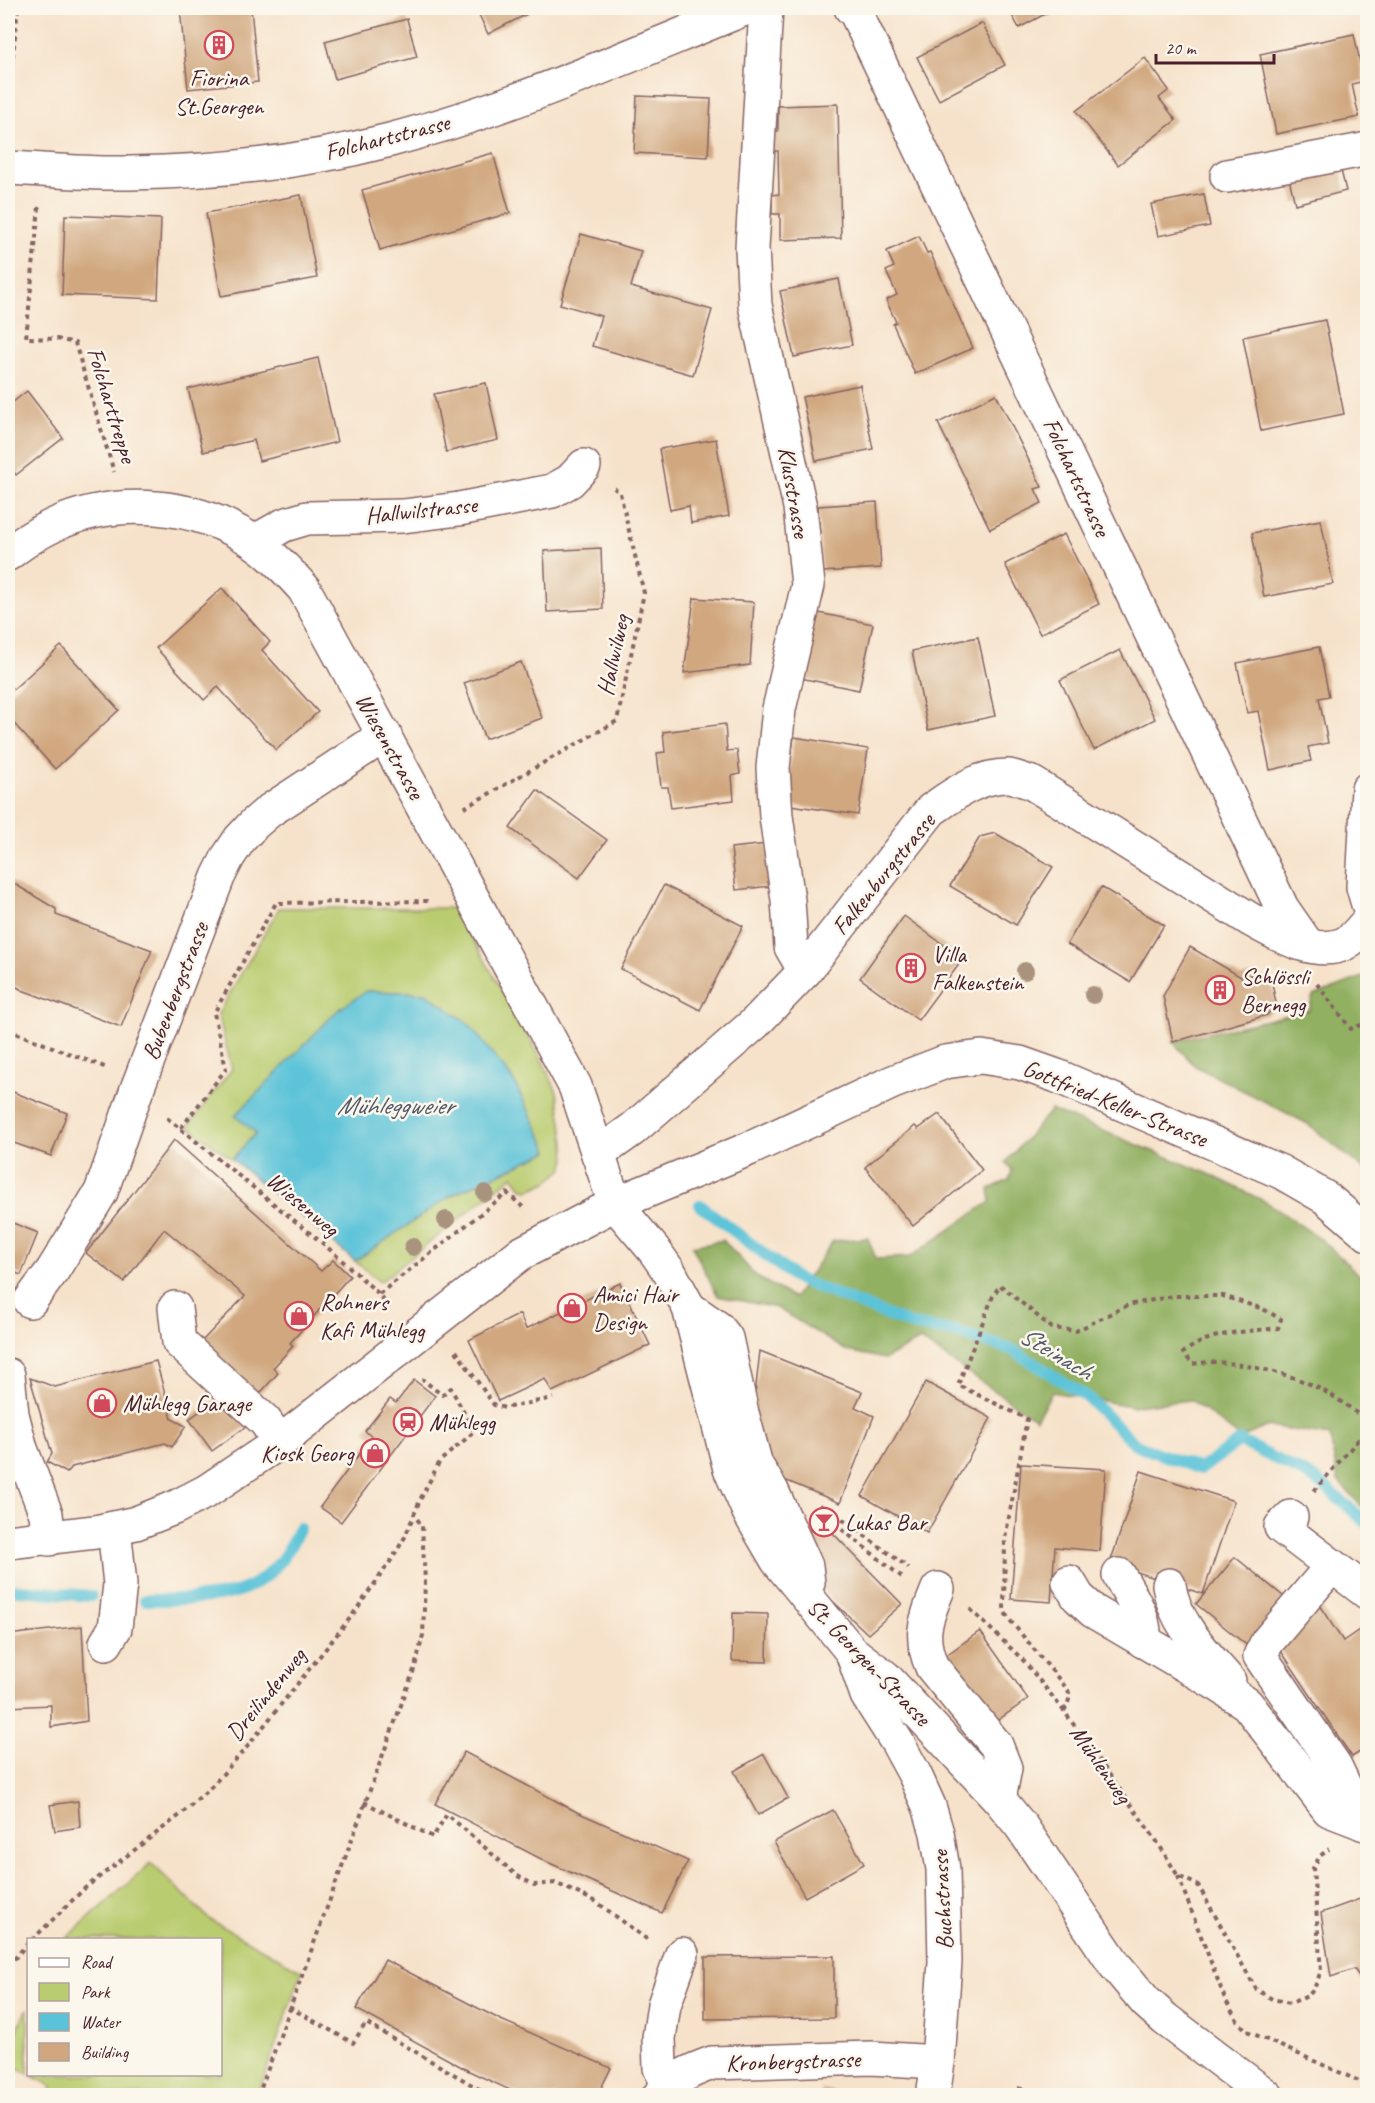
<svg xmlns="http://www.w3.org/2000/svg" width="1375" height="2103" font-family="Caveat,sans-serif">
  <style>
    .green { fill: #b9cc70; stroke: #82764e; stroke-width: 1.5 }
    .forest { fill: #92b062; stroke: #6e6846; stroke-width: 1.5 }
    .water { fill: #5bc3d8; stroke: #527182; stroke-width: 1.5 }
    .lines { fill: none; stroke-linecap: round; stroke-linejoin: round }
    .stream { stroke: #5bc3d8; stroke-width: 12 }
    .building { fill: #d0a77f }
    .minor-casing { stroke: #866363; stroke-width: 36 }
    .path { stroke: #866363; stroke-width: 4; stroke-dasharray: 4.5 4.5; stroke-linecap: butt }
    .minor { stroke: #fff; stroke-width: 33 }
    .tree { fill: #aa937e }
    .labels { text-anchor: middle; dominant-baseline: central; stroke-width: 5; stroke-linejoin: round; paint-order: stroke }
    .poi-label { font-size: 24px; fill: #4a1f2b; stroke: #fbf7ec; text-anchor: start }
    .street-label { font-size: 24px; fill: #4a1f2b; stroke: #fbf7ec }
    .water-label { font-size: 26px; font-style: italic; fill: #505868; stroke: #fbf7ec }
  </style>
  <rect width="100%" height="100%" fill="#fbf7ec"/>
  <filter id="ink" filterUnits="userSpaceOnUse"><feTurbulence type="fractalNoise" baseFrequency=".0167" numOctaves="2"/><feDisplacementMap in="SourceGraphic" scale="12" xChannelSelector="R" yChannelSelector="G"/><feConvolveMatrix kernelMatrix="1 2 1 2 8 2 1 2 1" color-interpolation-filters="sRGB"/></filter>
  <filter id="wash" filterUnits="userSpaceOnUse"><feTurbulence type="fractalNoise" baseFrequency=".008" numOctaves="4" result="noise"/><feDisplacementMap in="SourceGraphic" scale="24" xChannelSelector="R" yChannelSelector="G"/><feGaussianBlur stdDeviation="1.35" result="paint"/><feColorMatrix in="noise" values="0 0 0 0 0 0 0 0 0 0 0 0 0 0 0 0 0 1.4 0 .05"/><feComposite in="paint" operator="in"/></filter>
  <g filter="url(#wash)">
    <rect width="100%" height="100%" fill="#f6e2ca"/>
    <g class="green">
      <path d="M279,908H455L543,1062L557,1092L565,1142L566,1160L562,1170L547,1182L529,1190L523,1189L513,1176L380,1282L355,1261L452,1195L549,1151L469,1024L426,993L366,991L236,1116L256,1133L232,1159L188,1126L232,1069L218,1014Z"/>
      <path d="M151,1863L209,1919L302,1971L258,2095H50L52,2086L30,2075L220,2074V1940L66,1939Z"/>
      <path d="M28,2008V2074L8,2063V2048Z"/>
    </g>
    <g class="forest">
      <path d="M1367,975V1172L1308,1124L1195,1066L1173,1042L1309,1010L1313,996Z"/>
      <path d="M1051,1110L1207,1173L1266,1202L1321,1239L1367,1282V1512L1338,1481L1330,1436L1268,1426L1241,1438L1191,1400L1131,1406L1052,1392L1036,1419L920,1340L885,1359L847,1351L777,1308L718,1296L692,1246L723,1240L757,1277L794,1298L833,1241L868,1238L876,1259L910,1257L991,1201L989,1189L1009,1180L1012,1170L1006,1162Z"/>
    </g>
    <path class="water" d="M366,991L426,993L469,1024L513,1080L549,1151L452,1195L355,1261L232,1159L256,1133L235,1116L337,1011Z"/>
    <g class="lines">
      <g class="stream">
        <path d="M700,1205L797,1279L912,1325L954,1332L1013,1350L1087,1397L1136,1445L1200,1469L1240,1441L1317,1480L1368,1524"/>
        <path d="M8,1589L91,1596"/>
        <path d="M145,1600C216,1598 269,1603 299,1528"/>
      </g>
    </g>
    <g id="blocks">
      <g class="building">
        <path d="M180,8H251L258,82L188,89Z"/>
        <path d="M476,8H528L531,12L488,34Z"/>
        <path d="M1008,8H1056L1019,28Z"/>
        <path d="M407,19L417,57L335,79L325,41Z"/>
        <path d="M982,23L1005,65L939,100L917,57Z"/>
        <path d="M1354,34L1364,81L1352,84L1359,117L1276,134L1260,54Z"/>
        <path d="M1145,58L1169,90L1159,98L1176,120L1118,165L1076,111Z"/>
        <path d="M637,96L711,99L708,157L634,153Z"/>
        <path d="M838,104L841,238L780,240V214H772V195L779,194L778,151H771V133L778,132V106Z"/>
        <path d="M493,153L510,213L380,250L362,190Z"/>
        <path d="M1339,162L1346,191L1295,204L1288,174Z"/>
        <path d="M1204,194L1210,226L1158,236L1151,204Z"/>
        <path d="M301,195L317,278L221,296L206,213Z"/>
        <path d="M65,215L161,219L158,299L62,295Z"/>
        <path d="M581,234L641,251L631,287L712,310L693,375L592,346L601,316L560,304Z"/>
        <path d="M919,236L927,253L930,252L973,348L915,374L893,324L896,322L886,300L897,295L886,271L894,267L887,251Z"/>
        <path d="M839,279L852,345L794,357L780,291Z"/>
        <path d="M1325,320L1344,414L1261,431L1243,337Z"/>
        <path d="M318,358L337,442L259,461L254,440L203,452L188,389Z"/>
        <path d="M486,383L498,440L446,452L434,394Z"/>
        <path d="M860,385L873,449L816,461L802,397Z"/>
        <path d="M27,391L63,438L16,475L8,464V406Z"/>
        <path d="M996,394L1042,487L1035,489L1042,503L990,529L938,423Z"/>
        <path d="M716,439L729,516L691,523L689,506L670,510L659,449Z"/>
        <path d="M877,502L881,568L822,572L818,506Z"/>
        <path d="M1321,520L1333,584L1264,597L1252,533Z"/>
        <path d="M1064,534L1099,604L1040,634L1005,564Z"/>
        <path d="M601,548L603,609L547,612L544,551Z"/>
        <path d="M222,588L270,642L262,650L318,712L276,750L218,687L204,700L156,648Z"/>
        <path d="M694,598L754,602L750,665L684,673Z"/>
        <path d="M814,612L873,624L859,690L800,678Z"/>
        <path d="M978,637L995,716L928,730L912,651Z"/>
        <path d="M61,646L119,710L55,769L8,717V694Z"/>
        <path d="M1319,647L1329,696L1319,698L1328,743L1308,747L1311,761L1270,770L1258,711L1247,713L1237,663Z"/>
        <path d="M1120,650L1155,719L1094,750L1060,680Z"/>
        <path d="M521,662L542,718L485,739L464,683Z"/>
        <path d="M725,724L727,751L737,750L740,774L732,776L734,800L671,808L668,787H661L657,753L665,752L663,732Z"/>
        <path d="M794,737L868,749L858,815L784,804Z"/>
        <path d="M537,790L607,840L579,878L510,828Z"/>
        <path d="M995,833L1053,867L1016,925L950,886L980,837Z"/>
        <path d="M767,844L772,886L736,890L731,848Z"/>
        <path d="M8,880L56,909V915L152,950L121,1027L22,990L8,982Z"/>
        <path d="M664,885L743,926L700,1010L621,969Z"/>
        <path d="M1101,887L1164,925L1130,982L1067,944Z"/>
        <path d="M904,916L963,959L918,1020L860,978Z"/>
        <path d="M1190,947L1241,977L1256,974L1272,983L1276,1003L1267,1015L1173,1042L1163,996Z"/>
        <path d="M8,1090L67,1113L51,1156L8,1141Z"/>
        <path d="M939,1114L982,1170L913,1226L865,1167L915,1126L918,1129Z"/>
        <path d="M174,1140L321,1271L333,1260L350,1276L290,1343L293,1346L273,1368L278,1373L256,1398L202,1341L245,1296L164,1229L124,1282L86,1253Z"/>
        <path d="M8,1221L38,1233L21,1275L8,1270Z"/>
        <path d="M620,1283L650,1345L552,1392L545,1379L498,1401L469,1340L520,1314L526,1329Z"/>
        <path d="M760,1351L862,1392L855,1407L874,1416L840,1503L763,1471L753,1412Z"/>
        <path d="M156,1361L172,1419L186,1426L172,1447L165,1443L72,1467L67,1473L47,1462L52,1454L30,1378L55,1387Z"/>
        <path d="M414,1380L435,1396L341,1522L320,1507L372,1437L365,1431L390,1399L396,1403Z"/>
        <path d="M926,1382L991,1418L927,1533L862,1496Z"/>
        <path d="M229,1391L251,1423L212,1451L189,1419Z"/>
        <path d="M1021,1464L1106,1469L1100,1551L1055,1547L1051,1602L1011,1599Z"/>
        <path d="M1141,1471L1234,1501L1203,1594L1110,1563Z"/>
        <path d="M821,1521L902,1604L868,1634L824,1593L803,1537Z"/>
        <path d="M1235,1557L1294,1605L1255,1652L1196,1604Z"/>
        <path d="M1319,1605L1343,1641L1368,1624V1747L1352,1757L1277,1645Z"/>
        <path d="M733,1613L768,1614L767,1662L732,1661Z"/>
        <path d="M82,1626L87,1721L51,1727V1705L8,1707V1635Z"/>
        <path d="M980,1631L1028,1699L988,1727L941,1659Z"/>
        <path d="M464,1752L577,1812L688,1861L662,1913L545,1861L435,1804Z"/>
        <path d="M764,1754L788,1798L758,1815L734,1771Z"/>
        <path d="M78,1801L80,1827L55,1831L50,1805Z"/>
        <path d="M833,1810L864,1864L805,1897L774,1842Z"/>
        <path d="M1368,1896V1989L1354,1969L1331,1977L1321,1913Z"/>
        <path d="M834,1956V2018L705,2019V1957Z"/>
        <path d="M385,1960L501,2020L611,2068L597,2096H523L469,2071L356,2009Z"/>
        <path d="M1019,2087L1043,2095V2096H1016Z"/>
        <path d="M822,2089L849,2094V2096H821Z"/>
      </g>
    </g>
  </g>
  <g filter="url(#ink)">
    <use href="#blocks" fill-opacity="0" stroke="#866363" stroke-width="1.5"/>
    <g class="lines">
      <g class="minor-casing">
        <g id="minor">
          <path d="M766,8L752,248L755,305L800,507L808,585L779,709L773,768L776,816L788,900L791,947L805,971"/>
          <path d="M851,8L855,11L1282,908L1307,944"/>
          <path d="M8,168C48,170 89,174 130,173C217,172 306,162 390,140C513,108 630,55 747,8"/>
          <path d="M1227,176L1368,149"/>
          <path d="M254,542L284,525L307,518L403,516L459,509L552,491L570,481L584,466"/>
          <path d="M8,554C22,543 37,533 54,525C116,496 198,503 254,542C274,556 289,572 304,589L575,1086L615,1204L654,1250L670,1273L689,1308L730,1469L750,1514L777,1560L852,1652L885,1677L999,1799L1021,1826L1115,1965L1146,2002L1165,2019L1267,2096"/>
          <path d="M1368,789L1363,887L1368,904"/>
          <path d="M598,1154L633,1129L754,1024L805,971L931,810C954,794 979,775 1009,776C1016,777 1025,781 1032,783L1251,920C1277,934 1314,957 1344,944C1354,939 1361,929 1368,921"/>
          <path d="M30,1301L53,1270L101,1192L137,1089L218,877L228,857L240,839L254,824L269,811L385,735"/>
          <path d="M175,1308L179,1342L265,1421L280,1442"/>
          <path d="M689,1308L718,1328L726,1338L742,1413L756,1465L772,1491L806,1566L808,1583L804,1592"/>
          <path d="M8,1375L12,1414L21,1449L46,1514L49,1539"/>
          <path d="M1291,1517L1281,1527L1368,1593"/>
          <path d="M8,1542L95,1532L136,1523L174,1508L207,1491L280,1442L520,1254L615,1204L751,1148L893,1082L945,1062L981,1057L1020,1063L1057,1076L1281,1172L1326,1198L1368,1234"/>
          <path d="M1331,1567L1267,1642L1260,1656L1335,1766L1362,1823"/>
          <path d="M1119,1575C1128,1591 1149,1622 1143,1641"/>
          <path d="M1069,1582L1078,1597L1093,1611L1220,1686L1247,1704L1329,1810L1368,1825"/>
          <path d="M1169,1585C1174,1623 1206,1654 1229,1681"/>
          <path d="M938,1589C926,1619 918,1635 932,1667L996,1745L1005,1768L999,1799"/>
          <path d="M106,1643L115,1628L120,1584L114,1528"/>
          <path d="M852,1652L867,1695L897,1742L915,1775L929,1806L937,1833L943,1869L945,1962L938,2062L933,2096"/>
          <path d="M669,2085L660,2068L659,2038L664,2005L682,1954"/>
          <path d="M659,2096C677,2077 687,2072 712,2063L871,2058L938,2062"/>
        </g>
      </g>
      <g class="path">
        <path d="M8,102L18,8"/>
        <path d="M39,207L26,338L57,339L75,343L114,472"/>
        <path d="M464,808L617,721L644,593L620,493L614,488"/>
        <path d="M1317,984L1351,1029L1368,1022"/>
        <path d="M8,1030L107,1068"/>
        <path d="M167,1118L326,1246L379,1294L391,1310"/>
        <path d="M181,1128L226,1069L214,1013L276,903L432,901"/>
        <path d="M379,1294L507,1193L526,1210"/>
        <path d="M456,1351L494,1405L505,1408L553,1398"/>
        <path d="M1314,1491L1358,1440L1368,1448"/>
        <path d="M819,1505L839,1517L909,1568"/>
        <path d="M826,1521L840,1528L902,1577"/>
        <path d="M970,1609L1023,1660L1064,1711L1158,1843L1178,1876L1198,1885L1256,1989L1272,1999L1290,2003L1308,1996L1314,1989L1321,1971L1313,1868L1320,1856L1329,1849"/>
        <path d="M1064,1711C1068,1704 1071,1698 1068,1690L1008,1618L1004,1610L1005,1539L1027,1419L958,1385L993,1296L1000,1285L1052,1328L1076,1331L1128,1305L1173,1296H1223L1263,1309L1281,1319L1278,1328C1245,1332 1210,1331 1183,1353L1193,1364C1216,1360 1229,1363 1252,1367C1299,1376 1332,1390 1368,1423"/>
        <path d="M364,1802L433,1837L447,1814L516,1875L534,1885L555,1883L595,1901L648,1940"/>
        <path d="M1178,1876L1225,1999L1237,2020L1247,2031L1368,2085"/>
        <path d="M32,1940L85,1888L180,1815L213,1785L247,1747L351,1617L392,1559L405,1537L420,1500L440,1461L474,1432L451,1388L442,1395L422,1379"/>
        <path d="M8,1966L28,1943"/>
        <path d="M289,2007L353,2043L366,2023L491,2096"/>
        <path d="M258,2096L415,1667L423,1635L425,1581L422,1526L415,1516"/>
      </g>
      <use href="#minor" class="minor"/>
    </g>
    <g class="tree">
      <circle cx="1025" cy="971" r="9"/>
      <circle cx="1093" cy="995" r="9"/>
      <circle cx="485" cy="1193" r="9"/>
      <circle cx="446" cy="1220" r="9"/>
      <circle cx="413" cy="1247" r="9"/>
    </g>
  </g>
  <defs>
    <g id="building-ring" transform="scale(1.5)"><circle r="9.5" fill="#fbf7ec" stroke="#d1495b" stroke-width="1.5"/><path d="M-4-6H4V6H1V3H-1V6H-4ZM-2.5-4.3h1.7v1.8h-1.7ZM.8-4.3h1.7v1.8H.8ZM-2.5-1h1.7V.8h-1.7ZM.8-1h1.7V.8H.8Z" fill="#d1495b"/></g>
    <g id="shop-ring" transform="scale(1.5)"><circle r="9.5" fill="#fbf7ec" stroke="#d1495b" stroke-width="1.5"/><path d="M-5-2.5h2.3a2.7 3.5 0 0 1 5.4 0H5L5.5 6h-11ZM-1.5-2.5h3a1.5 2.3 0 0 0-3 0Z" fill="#d1495b"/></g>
    <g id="station-ring" transform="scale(1.5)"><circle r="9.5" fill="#fbf7ec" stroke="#d1495b" stroke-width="1.5"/><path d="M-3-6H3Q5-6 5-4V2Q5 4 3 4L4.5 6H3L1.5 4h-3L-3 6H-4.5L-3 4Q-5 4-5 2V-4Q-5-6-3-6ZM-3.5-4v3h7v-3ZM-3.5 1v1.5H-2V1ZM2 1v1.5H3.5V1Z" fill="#d1495b"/></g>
    <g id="bar-ring" transform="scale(1.5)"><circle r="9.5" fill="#fbf7ec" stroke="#d1495b" stroke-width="1.5"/><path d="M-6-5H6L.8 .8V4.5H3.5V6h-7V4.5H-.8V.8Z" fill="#d1495b"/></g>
  </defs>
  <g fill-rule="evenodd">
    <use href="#building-ring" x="219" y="45"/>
    <use href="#building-ring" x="911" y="968"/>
    <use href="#building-ring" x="1220" y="990"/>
    <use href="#shop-ring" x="572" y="1308"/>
    <use href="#shop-ring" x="299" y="1316"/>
    <use href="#shop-ring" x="102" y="1403"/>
    <use href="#station-ring" x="408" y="1422"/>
    <use href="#shop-ring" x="375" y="1453"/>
    <use href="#bar-ring" x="824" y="1522"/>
  </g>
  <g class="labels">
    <g class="poi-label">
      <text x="219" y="78" text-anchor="middle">Fiorina<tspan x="219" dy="28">St.Georgen</tspan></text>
      <text x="932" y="954">Villa<tspan x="932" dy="28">Falkenstein</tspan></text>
      <text x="1241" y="976">Schlössli<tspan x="1241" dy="28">Bernegg</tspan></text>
      <text x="593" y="1294">Amici Hair<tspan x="593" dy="28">Design</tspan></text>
      <text x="320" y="1302">Rohners<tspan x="320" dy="28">Kafi Mühlegg</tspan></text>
      <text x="123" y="1403">Mühlegg Garage</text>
      <text x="429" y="1422">Mühlegg</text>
      <text x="354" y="1453" text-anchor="end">Kiosk Georg</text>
      <text x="845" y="1522">Lukas Bar</text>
    </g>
    <g class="street-label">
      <text transform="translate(387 137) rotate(-14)">Folchartstrasse</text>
      <text transform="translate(112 405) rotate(73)">Folcharttreppe</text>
      <text transform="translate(1077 477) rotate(65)">Folchartstrasse</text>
      <text transform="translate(794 492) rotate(80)">Klusstrasse</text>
      <text transform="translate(421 510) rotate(-6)">Hallwilstrasse</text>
      <text transform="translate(613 655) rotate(-78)">Hallwilweg</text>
      <text transform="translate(390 746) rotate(61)">Wiesenstrasse</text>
      <text transform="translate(883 874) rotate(-51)">Falkenburgstrasse</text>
      <text transform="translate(175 991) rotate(-69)">Bubenbergstrasse</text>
      <text transform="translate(1115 1103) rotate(22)">Gottfried-Keller-Strasse</text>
      <text transform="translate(303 1204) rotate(40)">Wiesenweg</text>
      <text transform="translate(869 1662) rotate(46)">St. Georgen-Strasse</text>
      <text transform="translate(266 1694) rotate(-51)">Dreilindenweg</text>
      <text transform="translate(1101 1764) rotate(55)">Mühlenweg</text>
      <text transform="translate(942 1900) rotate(-93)">Buchstrasse</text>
      <text transform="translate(793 2061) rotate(-2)">Kronbergstrasse</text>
    </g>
    <g class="water-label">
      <text x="395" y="1105">Mühleggweier</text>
      <text transform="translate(1056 1353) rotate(31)">Steinach</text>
    </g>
  </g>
  <rect width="1375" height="2103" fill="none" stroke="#fbf7ec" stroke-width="30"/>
  <rect x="27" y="1938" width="195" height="138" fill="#fbf7ec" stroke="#b4a19f" stroke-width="1.5"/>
  <rect x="39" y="1958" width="30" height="9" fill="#ffffff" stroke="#b4a19f" stroke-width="1.5"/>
  <text x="81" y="1968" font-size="18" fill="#4a1f2b">Road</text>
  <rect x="39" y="1983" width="30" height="18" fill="#b9cc70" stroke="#b4a19f" stroke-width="1.5"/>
  <text x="81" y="1998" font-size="18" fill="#4a1f2b">Park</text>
  <rect x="39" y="2013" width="30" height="18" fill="#5bc3d8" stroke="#b4a19f" stroke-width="1.5"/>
  <text x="81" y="2028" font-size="18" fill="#4a1f2b">Water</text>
  <rect x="39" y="2043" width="30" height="18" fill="#d0a77f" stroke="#b4a19f" stroke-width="1.5"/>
  <text x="81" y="2058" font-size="18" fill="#4a1f2b">Building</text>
  <path d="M1156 54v9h118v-9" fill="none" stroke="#4a1f2b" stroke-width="3"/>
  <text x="1165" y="54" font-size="18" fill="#4a1f2b" stroke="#fbf7ec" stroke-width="4.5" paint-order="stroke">20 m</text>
</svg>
